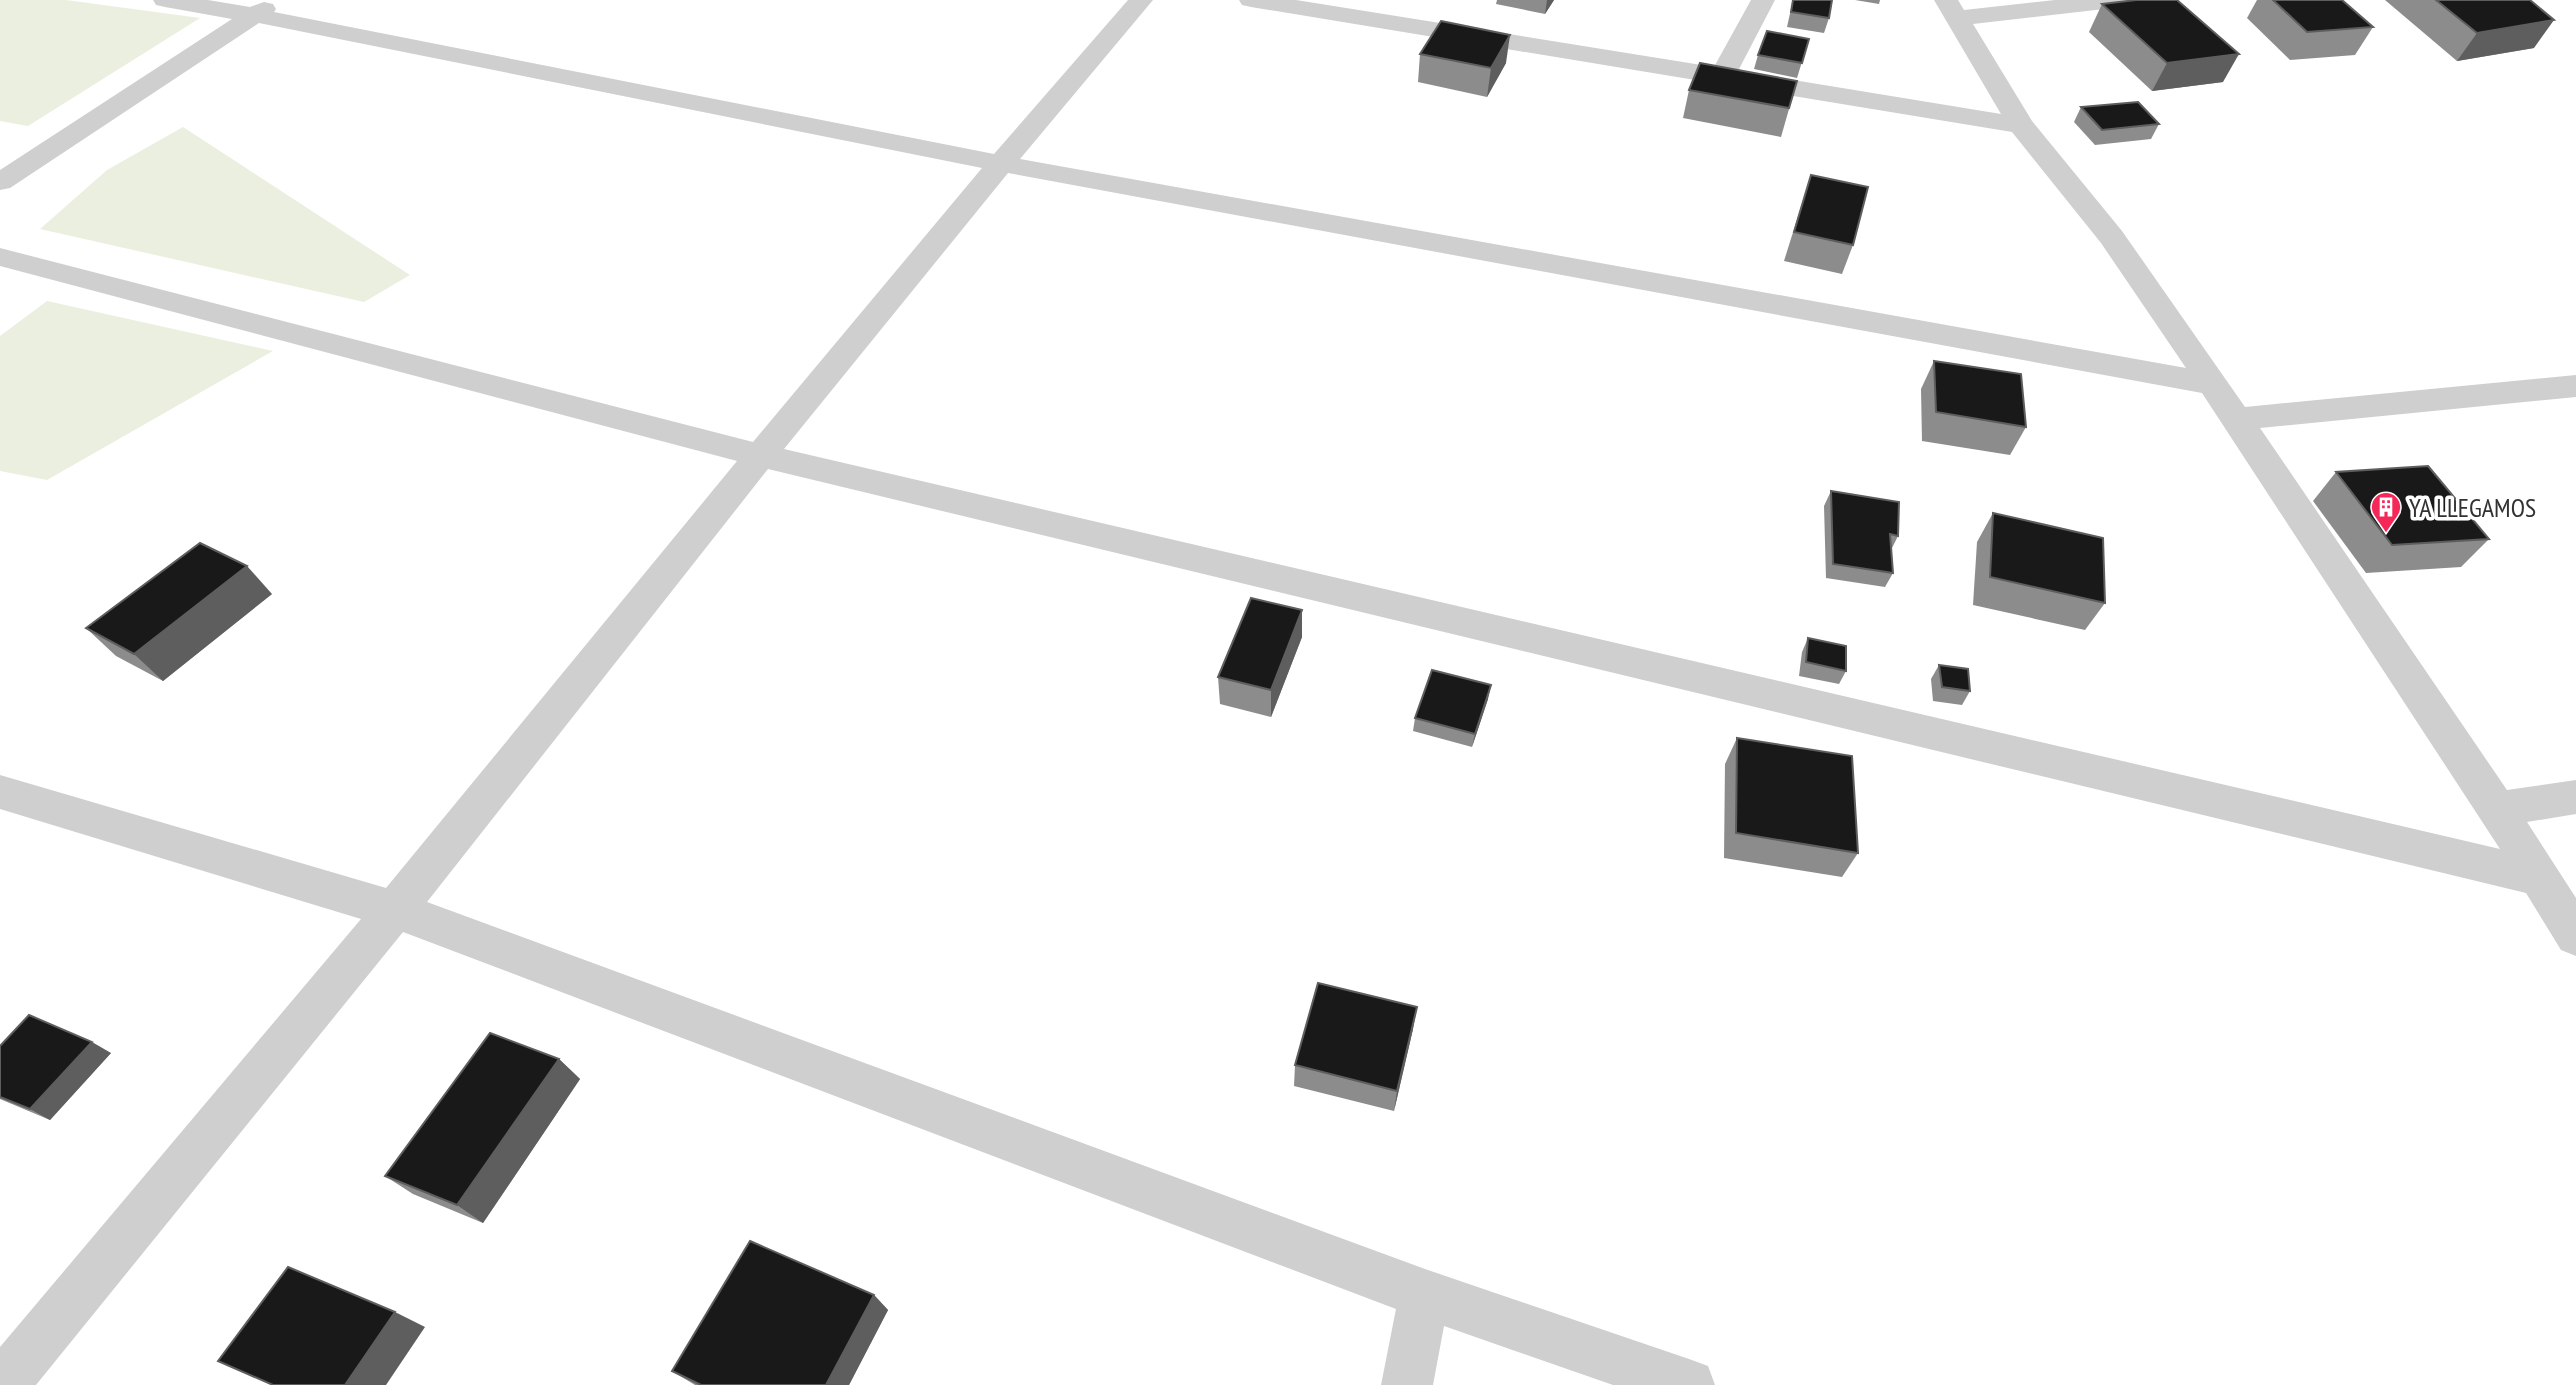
<svg xmlns="http://www.w3.org/2000/svg" width="2576" height="1385" font-family="'PT Sans Narrow',sans-serif">
  <style>
    .green { fill: #ebefdf }
    .lines { fill: none; stroke-linecap: round; stroke-linejoin: round }
    .street { fill: #cfcfcf; fill-rule: evenodd }
    .wall { fill: #8c8c8c }
    .shaded-wall { fill: #5e5e5e }
    .building { fill: #191919; stroke: #5e5e5e; stroke-width: 2 }
    .labels { text-anchor: middle; dominant-baseline: central; stroke-width: 7; stroke-linejoin: round; paint-order: stroke }
    .poi-label { font-size: 26px; fill: #323232; stroke: #fff; text-anchor: start }
  </style>
  <rect width="100%" height="100%" fill="#fff"/>
  <g class="green">
    <path d="M0,0H66L200,18L28,126L0,121Z"/>
    <path d="M183,127L410,275L364,302L40,229L107,170Z"/>
    <path d="M47,301L273,351L47,480L0,471V336Z"/>
  </g>
  <g class="lines">
    <path class="street" d="M153,0H208L250,7L264,2L273,4L276,9L274,12L994,154L1128,0H1153L1020,159L2186,368L2101,243L2012,132L1251,7L1242,5L1239,0H1296L1714,67L1751,0H1775L1738,71L2001,114L1934,0H1958L1964,10L2055,0H2134L2131,5L2122,7L1973,24L2032,121L2122,231L2245,407L2576,375V397L2260,428L2507,790L2576,780V814L2527,822L2576,898V956L2561,950L2526,893L768,469L427,902L1425,1269L1689,1359L1708,1366L1715,1385H1613L1444,1326L1433,1385H1381L1396,1309L403,932L36,1385H0V1347L361,919L0,809V775L386,888L737,461L0,266V248L753,442L982,168L259,23L10,188L0,190V170L232,19L165,7L156,5ZM1008,173L2202,393L2500,849L784,449Z"/>
  </g>
  <g class="wall">
    <path d="M1497,0H1554L1545,14L1496,4Z"/>
    <path d="M1793,0L1829,18L1824,33L1787,27Z"/>
    <path d="M1855,0H1880L1879,4Z"/>
    <path d="M2257,0H2342L2373,27L2355,55L2290,60L2247,18Z"/>
    <path d="M2385,0H2530L2534,48L2457,61Z"/>
    <path d="M2102,4L2223,82L2152,91L2089,32Z"/>
    <path d="M1809,39L1797,78L1754,69L1758,55Z"/>
    <path d="M1420,54L1506,63L1487,97L1418,82Z"/>
    <path d="M1797,81L1781,137L1683,118L1689,90Z"/>
    <path d="M2081,107L2159,124L2151,139L2095,145L2074,122Z"/>
    <path d="M1811,175L1853,245L1842,274L1784,261Z"/>
    <path d="M1934,361L2026,427L2010,455L1922,441L1921,389Z"/>
    <path d="M2336,472L2489,539L2461,567L2366,573L2313,501Z"/>
    <path d="M1831,491L1898,536L1891,550L1893,573L1885,587L1826,578L1824,506Z"/>
    <path d="M1993,513L2105,603L2085,630L1973,605L1977,542Z"/>
    <path d="M272,594L163,681L116,656L86,628Z"/>
    <path d="M1302,610V637L1271,717L1220,704L1218,677Z"/>
    <path d="M1808,638L1846,671L1839,684L1799,676L1802,652Z"/>
    <path d="M1939,665L1970,691L1962,705L1933,701L1931,679Z"/>
    <path d="M1488,699L1472,747L1413,731L1415,718Z"/>
    <path d="M1737,738L1858,853L1842,877L1724,858L1725,764Z"/>
    <path d="M1413,1029L1394,1111L1294,1086L1295,1065Z"/>
    <path d="M0,1046L111,1053L50,1120L0,1099Z"/>
    <path d="M559,1059L580,1079L483,1223L413,1194L385,1176Z"/>
    <path d="M874,1295L888,1310L849,1385H695L672,1371Z"/>
  </g>
  <g class="shaded-wall">
    <path d="M1547,0H1554L1545,14Z"/>
    <path d="M2554,20L2534,48L2457,61L2477,33Z"/>
    <path d="M1510,35L1506,63L1487,97L1491,68Z"/>
    <path d="M2239,54L2223,82L2152,91L2167,63Z"/>
    <path d="M247,566L272,594L163,681L134,654Z"/>
    <path d="M1302,610V637L1271,717V690Z"/>
    <path d="M1491,685L1488,699L1472,747L1475,734Z"/>
    <path d="M1417,1007L1413,1029L1394,1111L1397,1091Z"/>
    <path d="M92,1042L111,1053L50,1120L30,1109Z"/>
    <path d="M559,1059L580,1079L483,1223L457,1205Z"/>
    <path d="M874,1295L888,1310L849,1385H826Z"/>
    <path d="M395,1312L425,1327L386,1385H345Z"/>
  </g>
  <g class="building">
    <path d="M1793,0H1832L1829,18L1791,12Z"/>
    <path d="M2136,0H2177L2239,54L2167,63L2102,4Z"/>
    <path d="M2273,0H2342L2373,27L2307,32Z"/>
    <path d="M2436,0H2530L2554,20L2477,33Z"/>
    <path d="M1441,21L1510,35L1491,68L1420,54Z"/>
    <path d="M1767,31L1809,39L1802,63L1758,55Z"/>
    <path d="M1700,63L1797,81L1789,108L1689,90Z"/>
    <path d="M2138,102L2159,124L2102,130L2081,107Z"/>
    <path d="M1811,175L1868,187L1853,245L1794,232Z"/>
    <path d="M1934,361L2021,374L2026,427L1936,412Z"/>
    <path d="M2428,466L2489,539L2392,545L2336,472Z"/>
    <path d="M1831,491L1899,502L1898,536L1890,534L1893,573L1833,564Z"/>
    <path d="M1993,513L2103,538L2105,603L1990,577Z"/>
    <path d="M200,543L247,566L134,654L86,628Z"/>
    <path d="M1251,598L1302,610L1271,690L1218,677Z"/>
    <path d="M1808,638L1846,646V671L1806,662Z"/>
    <path d="M1939,665L1968,669L1970,691L1942,687Z"/>
    <path d="M1432,670L1491,685L1475,734L1415,718Z"/>
    <path d="M1737,738L1852,756L1858,853L1736,833Z"/>
    <path d="M1318,983L1417,1007L1397,1091L1295,1065Z"/>
    <path d="M29,1015L92,1042L30,1109L0,1097V1046Z"/>
    <path d="M490,1033L559,1059L457,1205L385,1176Z"/>
    <path d="M750,1241L874,1295L826,1385H701L672,1371Z"/>
    <path d="M288,1267L395,1312L345,1385H273L218,1361Z"/>
  </g>
  <defs>
    <g id="building-pin" transform="scale(1.575)"><path d="M0 17L-7.5 6A9.5 9.5 0 1 1 7.5 6Z" fill="#f52759" stroke="#fff"/><path d="M-4-6H4V6H1V3H-1V6H-4ZM-2.5-4.3h1.7v1.8h-1.7ZM.8-4.3h1.7v1.8H.8ZM-2.5-1h1.7V.8h-1.7ZM.8-1h1.7V.8H.8Z" fill="#fff"/></g>
  </defs>
  <g fill-rule="evenodd">
    <use href="#building-pin" x="2386" y="507"/>
  </g>
  <g class="labels">
    <g class="poi-label">
      <text x="2409" y="507">YA LLEGAMOS</text>
    </g>
  </g>
</svg>
